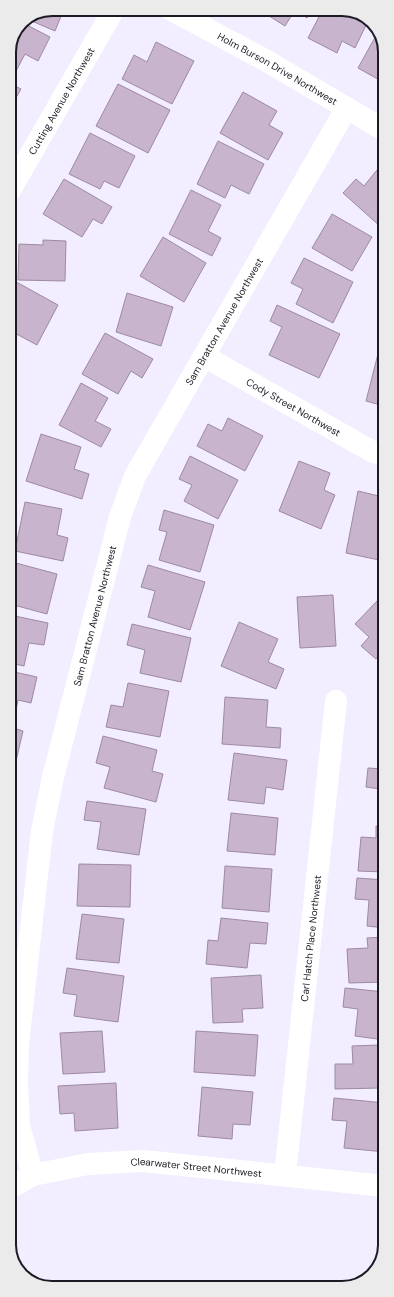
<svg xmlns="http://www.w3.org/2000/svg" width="394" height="1297" font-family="'DM Sans',sans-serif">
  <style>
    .building { fill: #c8b4cd; stroke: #9d8aa2 }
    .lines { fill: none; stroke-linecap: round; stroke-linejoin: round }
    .minor { stroke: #fff; stroke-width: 22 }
    .labels { text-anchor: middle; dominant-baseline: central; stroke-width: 3; stroke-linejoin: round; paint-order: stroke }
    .street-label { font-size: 10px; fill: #1d1a24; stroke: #fdfdfd }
    .rim { fill: none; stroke: #1d1a24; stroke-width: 2 }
  </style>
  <rect width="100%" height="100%" fill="#f2edff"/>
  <g class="building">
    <path d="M52,9H64L55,31L27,19Z"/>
    <path d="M258,9H312L307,18L295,10L285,26Z"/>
    <path d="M323,9H345L369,19L355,48L342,41L337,53L308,38Z"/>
    <path d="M21,22L50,37L38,61L25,54L15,73L9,71V50Z"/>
    <path d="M378,32L384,41L383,82L358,68Z"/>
    <path d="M156,42L194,61L172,104L122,79L134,55L147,62Z"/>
    <path d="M9,83L21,89L9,110Z"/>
    <path d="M118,84L170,110L148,153L96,126Z"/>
    <path d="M243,92L277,111L269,125L283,133L268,160L220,133Z"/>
    <path d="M90,133L135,156L119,188L104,181L100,189L69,174Z"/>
    <path d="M218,141L264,164L249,194L231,185L225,198L197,184Z"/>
    <path d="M377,170L384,176V225L382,228L343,193L356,179L364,186Z"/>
    <path d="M64,179L112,207L102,224L93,219L82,237L43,214Z"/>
    <path d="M191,190L221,205L208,231L221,238L212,256L169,234Z"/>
    <path d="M332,214L372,237L352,271L312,248Z"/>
    <path d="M163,237L206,263L184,302L140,276Z"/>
    <path d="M43,240L66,241L65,281L18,280L19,244L43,245Z"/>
    <path d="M304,258L353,282L333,323L296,304L303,289L291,283Z"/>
    <path d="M9,278L58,305L37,345L9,330Z"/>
    <path d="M127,293L173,307L161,346L116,332Z"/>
    <path d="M277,305L340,334L319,378L269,355L282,327L270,321Z"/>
    <path d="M105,333L153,359L142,378L131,371L118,394L82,374Z"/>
    <path d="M381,342L384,343V406L366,401Z"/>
    <path d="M9,352L17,357L9,367Z"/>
    <path d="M81,383L108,398L95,421L111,429L101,447L59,425Z"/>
    <path d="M228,418L263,436L245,471L197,446L208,424L222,431Z"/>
    <path d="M41,434L81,447L74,469L89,474L82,499L26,481Z"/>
    <path d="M190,456L238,480L218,519L184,501L192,485L179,479Z"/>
    <path d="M299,461L330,473L324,490L335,495L321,529L279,511Z"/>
    <path d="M358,491L383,497L379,516L384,517V561L346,553Z"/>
    <path d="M25,502L62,509L57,535L68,538L63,561L15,551Z"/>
    <path d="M164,510L214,525L200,572L159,560L167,532L159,530Z"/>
    <path d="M12,562L57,574L47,614L10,604V573Z"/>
    <path d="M148,565L205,582L190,630L148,617L155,591L141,587Z"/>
    <path d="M333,595L336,646L300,648L297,597Z"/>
    <path d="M378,600L384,606V650L376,659L361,646L369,637L355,624Z"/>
    <path d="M10,615L48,623L44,645L29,643L24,666L10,663Z"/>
    <path d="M239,622L278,639L268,662L284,669L276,689L221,666Z"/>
    <path d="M132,624L191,638L181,682L140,673L145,650L127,645Z"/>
    <path d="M10,671L37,677L31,703L18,700L14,720L10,719Z"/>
    <path d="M128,683L169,691L160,737L106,727L111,705L123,707Z"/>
    <path d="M225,697L268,700L266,727L281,728L280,748L222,744Z"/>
    <path d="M10,727L23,731L12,778L10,777Z"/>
    <path d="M103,736L157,750L152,771L163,774L156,802L104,788L110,767L96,763Z"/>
    <path d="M234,753L287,760L283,790L266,787L264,804L228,800Z"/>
    <path d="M368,768L384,769V817L378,816L380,789L366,787Z"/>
    <path d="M87,801L146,809L139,855L97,849L101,822L84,820Z"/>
    <path d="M231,813L278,818L275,855L227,851Z"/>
    <path d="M376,826H385V872L358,871L361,837L376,838Z"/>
    <path d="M79,864L131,865L130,907L77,906Z"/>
    <path d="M225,866L272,869L269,912L222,908Z"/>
    <path d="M357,878L385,880V928L367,926L369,900L355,899Z"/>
    <path d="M82,914L124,919L119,963L76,959Z"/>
    <path d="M221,918L268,923L266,944L250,943L247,968L206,964L208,940L218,941Z"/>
    <path d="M385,937V982L349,983L347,949L368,948L367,938Z"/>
    <path d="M67,968L124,976L118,1022L74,1016L77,995L63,993Z"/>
    <path d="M261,975L263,1008L242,1009L243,1022L213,1023L211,978Z"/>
    <path d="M345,988L385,992V1040L355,1036L358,1009L343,1007Z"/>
    <path d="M102,1031L105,1072L63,1074L60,1033Z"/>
    <path d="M196,1031L258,1035L255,1076L194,1072Z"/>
    <path d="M379,1045L381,1088L335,1089V1064H353L352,1046Z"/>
    <path d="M116,1083L118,1128L75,1131L74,1113L60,1114L58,1086Z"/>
    <path d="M202,1087L253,1092L250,1125L233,1124L232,1139L198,1136Z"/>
    <path d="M334,1098L385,1103V1152L344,1148L347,1121L332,1120Z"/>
  </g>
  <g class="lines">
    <g class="minor">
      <path id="s1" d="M170,9L265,60L384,130"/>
      <path id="s2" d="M9,192L114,9"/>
      <path id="s3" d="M204,356L373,452L384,455"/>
      <path id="s4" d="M33,1175L19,1126L17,1081L18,1044L42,831L53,777L120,517L135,476L346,109"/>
      <path id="s5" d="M285,1175L336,701"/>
      <path id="s6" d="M10,1188L33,1175L88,1164L143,1161L385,1186"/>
    </g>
  </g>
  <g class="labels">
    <g class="street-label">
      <text stroke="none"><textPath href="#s1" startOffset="123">Holm Burson Drive Northwest</textPath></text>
      <text stroke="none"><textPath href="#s2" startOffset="105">Cutting Avenue Northwest</textPath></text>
      <text stroke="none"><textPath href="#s4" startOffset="893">Sam Bratton Avenue Northwest</textPath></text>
      <text stroke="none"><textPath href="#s3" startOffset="103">Cody Street Northwest</textPath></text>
      <text stroke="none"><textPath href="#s4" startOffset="569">Sam Bratton Avenue Northwest</textPath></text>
      <text stroke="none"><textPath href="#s5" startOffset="238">Carl Hatch Place Northwest</textPath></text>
      <text stroke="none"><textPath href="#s6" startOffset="191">Clearwater Street Northwest</textPath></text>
    </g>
  </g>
  <path d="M0 0H394V1297H0ZM52 16H342A36 36 0 0 1 378 52V1245A36 36 0 0 1 342 1281H52A36 36 0 0 1 16 1245V52A36 36 0 0 1 52 16Z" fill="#ebebec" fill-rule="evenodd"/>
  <path class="rim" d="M52 16H342A36 36 0 0 1 378 52V1245A36 36 0 0 1 342 1281H52A36 36 0 0 1 16 1245V52A36 36 0 0 1 52 16Z"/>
</svg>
